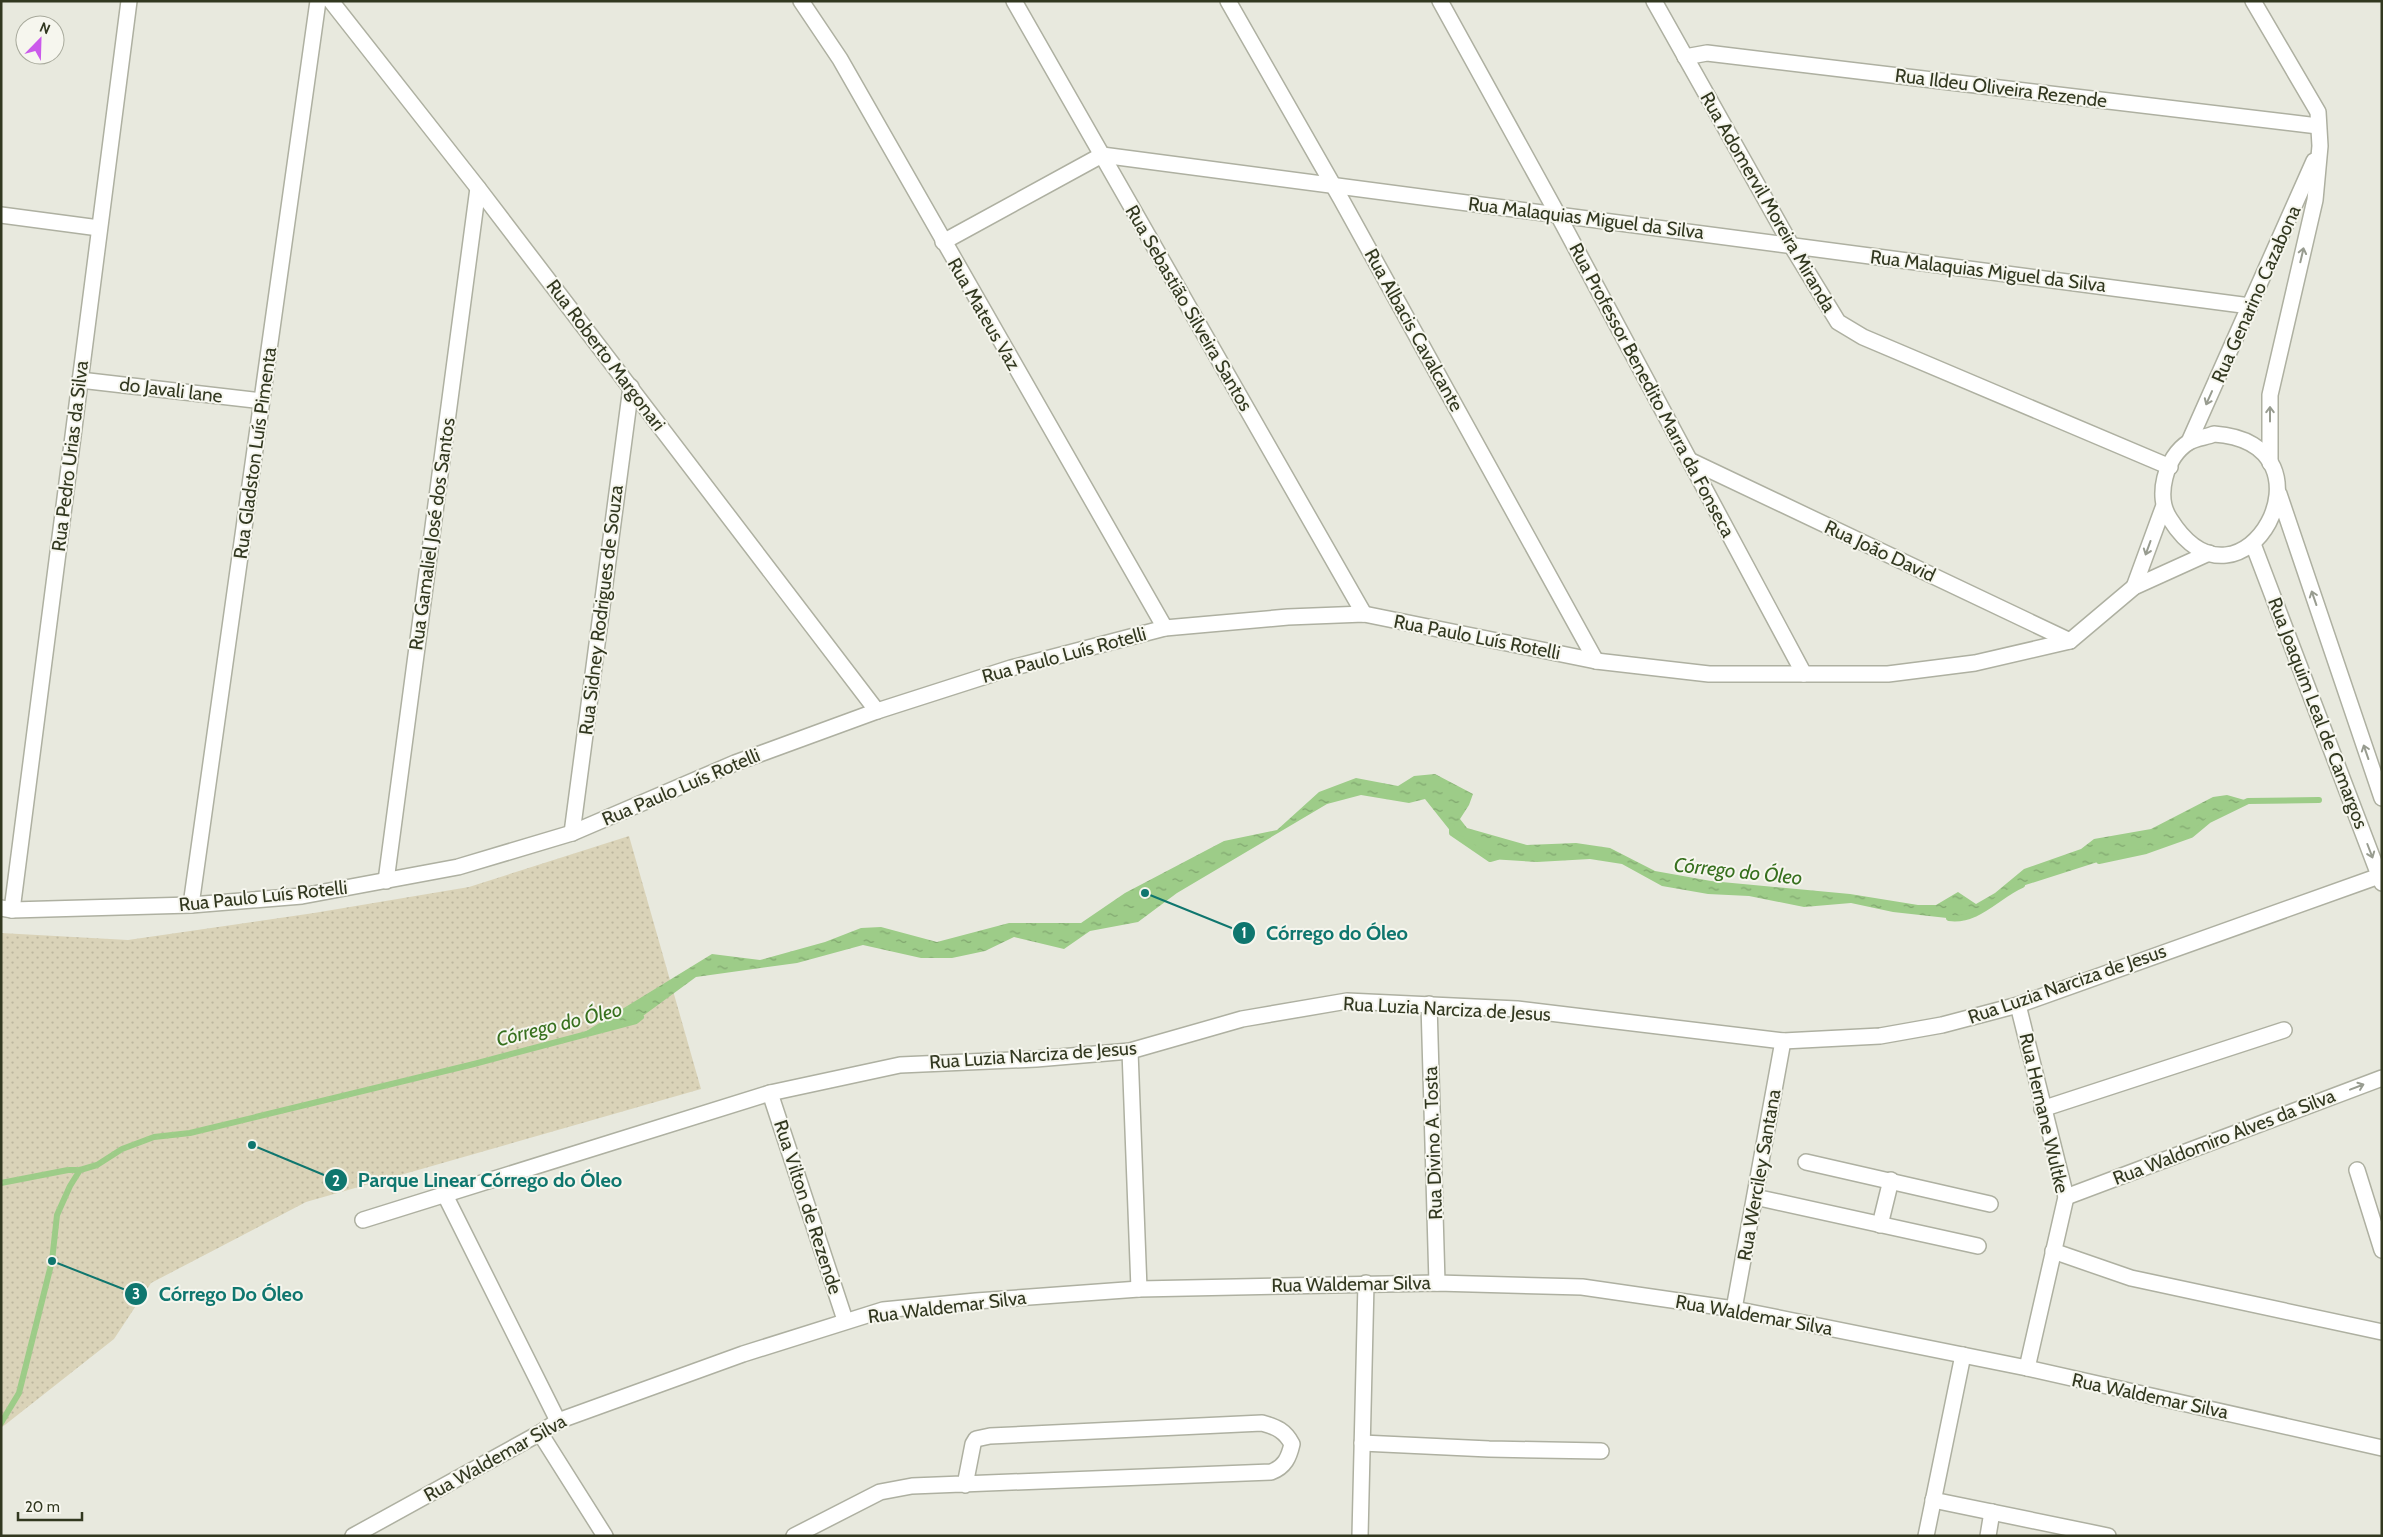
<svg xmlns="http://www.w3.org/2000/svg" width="2383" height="1537" font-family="Cabin,sans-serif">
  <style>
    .grass { fill: url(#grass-dots) }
    .water { fill: url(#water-ripples) }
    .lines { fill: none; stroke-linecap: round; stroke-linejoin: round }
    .stream { stroke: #9dcc88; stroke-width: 6 }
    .minor-casing { stroke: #aeb0a1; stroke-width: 18 }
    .minor { stroke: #fff; stroke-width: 15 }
    .oneway { stroke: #989c90 }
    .labels { text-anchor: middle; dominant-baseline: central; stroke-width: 4; stroke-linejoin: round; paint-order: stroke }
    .street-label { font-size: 19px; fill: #323820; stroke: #f6f6ee }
    .water-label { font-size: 20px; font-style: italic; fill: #37701e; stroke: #f6f6ee }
    .leader { fill: none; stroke: #0f766e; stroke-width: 2 }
    .callout-dot { fill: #0f766e; stroke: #f6f6ee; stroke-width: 2 }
    .mark-label { font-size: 15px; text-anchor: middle; font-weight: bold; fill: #fff }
    .callout-label { font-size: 20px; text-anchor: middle; font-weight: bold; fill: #0f766e; stroke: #f6f6ee; stroke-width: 4; stroke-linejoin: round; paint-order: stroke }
  </style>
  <defs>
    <pattern id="grass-dots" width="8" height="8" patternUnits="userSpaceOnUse" patternTransform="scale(1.25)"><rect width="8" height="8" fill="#dad3b8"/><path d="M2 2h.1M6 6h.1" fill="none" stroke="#bcb69e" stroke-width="1.8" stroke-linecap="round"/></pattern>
    <pattern id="water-ripples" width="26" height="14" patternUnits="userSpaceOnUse" patternTransform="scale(1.25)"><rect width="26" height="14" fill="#9dcc88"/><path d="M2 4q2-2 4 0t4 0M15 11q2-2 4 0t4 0" fill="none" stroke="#81a76f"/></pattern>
  </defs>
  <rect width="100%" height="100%" fill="#e8e9de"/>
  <path class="grass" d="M629,836L701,1089L306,1202L151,1283L114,1339L1,1428V933L128,940L314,913L469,887Z"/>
  <path class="water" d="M1435,774L1473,794L1469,805L1460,819L1467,828L1527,845L1576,843L1610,848L1655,871L1711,881L1850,894L1918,905H1936L1958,892L1976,904L1995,893L2024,869L2081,849L2094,839L2151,829L2213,797L2227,795L2248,801L2209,820L2191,835L2146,851L2107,859L2016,888L1991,907L1956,919L1893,912L1851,903L1804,907L1749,896L1708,894L1662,886L1622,864L1590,859L1537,862L1490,859L1452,833L1425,799L1409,803L1361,795L1327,804L1177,893L1138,922L1090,931L1064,949L1014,937L985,951L952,958H921L863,945L797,963L696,977L636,1021L575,1038L712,954L760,960L825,942L861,928L881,927L937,942L1009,923H1081L1125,893L1224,841L1277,830L1319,792L1356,778L1398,786L1414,776Z"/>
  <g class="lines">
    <g class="stream">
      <path d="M1452,826V833L1490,859L1497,857"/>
      <path d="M2099,861L2146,851L2191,835L2209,820L2248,801L2319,800"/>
      <path d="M1949,918C1978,922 1998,895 2022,885"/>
      <path d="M1,1183L68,1170H80L97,1165L122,1149L154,1137L190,1133L474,1064L636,1021L641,1017"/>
      <path d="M1,1423L19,1393L52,1261L57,1215L70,1186L80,1170"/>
    </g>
    <g class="minor-casing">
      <g id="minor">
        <path d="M331,1L478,188L877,711"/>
        <path d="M801,1L840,59L1165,628"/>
        <path d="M1014,1L1364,614"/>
        <path d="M1228,1L1341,199L1596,661"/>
        <path d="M1440,1L1558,215L1804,674"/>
        <path d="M1654,1L1791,245L1838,322L1863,337L2170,467"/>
        <path d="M2253,1L2318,112L2320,146L2315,200L2270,395V463"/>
        <path d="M1685,57L1707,53L2318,126"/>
        <path d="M1,215L99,228"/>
        <path d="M943,242L1102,155L2250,306"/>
        <path d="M80,380L262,401"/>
        <path d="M2214,434C2346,443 2242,633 2170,519C2155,497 2165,457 2189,442C2196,438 2207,437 2214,434Z"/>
        <path d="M2189,442L2314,161"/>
        <path d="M1691,461L2070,641"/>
        <path d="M2279,494L2382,798"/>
        <path d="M2253,544L2382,883"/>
        <path d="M2134,587L2163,508"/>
        <path d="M572,833L631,387"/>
        <path d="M386,881L478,188"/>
        <path d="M191,905L318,1"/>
        <path d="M1,908L12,910L191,905L302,896L458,867L572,833L735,763L877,711L1011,668L1165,628L1288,617L1364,614L1596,661L1709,674H1888L1975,663L2070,641L2134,587L2209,553"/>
        <path d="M12,910L129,1"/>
        <path d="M1429,1004L1437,1283"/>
        <path d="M2018,1005L2066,1197L2027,1368"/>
        <path d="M1130,1051L1139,1289"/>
        <path d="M770,1093L845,1320"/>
        <path d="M2042,1109L2284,1030"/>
        <path d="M1806,1162L1990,1204"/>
        <path d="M2357,1170L2382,1250"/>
        <path d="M444,1193L558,1421"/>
        <path d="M1755,1197L1978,1246"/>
        <path d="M2066,1197L2382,1078"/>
        <path d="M363,1220L770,1093L900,1065L1036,1059L1130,1051L1242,1019L1347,1001L1517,1009L1783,1041L1880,1036L1942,1025L2018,1005L2382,875"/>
        <path d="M1880,1225L1891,1180"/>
        <path d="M2053,1251L2131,1278L2382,1332"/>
        <path d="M1734,1309L1783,1041"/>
        <path d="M540,1433L605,1536"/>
        <path d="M1362,1443L1489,1449L1601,1451"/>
        <path d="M1933,1500L2108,1536"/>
        <path d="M353,1536L540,1433L558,1421L743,1354L883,1310L976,1301L1139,1289L1437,1283L1582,1287L1734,1309L2027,1368L2382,1448"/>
        <path d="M794,1536L880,1492L912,1486L1271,1472C1285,1467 1289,1457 1292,1444C1285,1431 1277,1427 1262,1423L990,1436L976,1439L973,1444L965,1485"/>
        <path d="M1360,1536L1366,1283"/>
        <path d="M1926,1536L1963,1355"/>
        <path d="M1988,1536L1992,1512"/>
      </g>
    </g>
    <use href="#minor" class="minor"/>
  </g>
  <defs><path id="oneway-shaft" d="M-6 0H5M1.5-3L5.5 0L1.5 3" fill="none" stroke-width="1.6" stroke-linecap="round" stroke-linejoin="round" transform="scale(1.25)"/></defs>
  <g class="oneway">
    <use href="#oneway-shaft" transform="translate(2302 255) rotate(-77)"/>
    <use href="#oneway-shaft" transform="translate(2209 398) rotate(114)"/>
    <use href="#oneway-shaft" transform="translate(2270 414) rotate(-90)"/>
    <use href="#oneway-shaft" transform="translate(2148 548) rotate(110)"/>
    <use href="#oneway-shaft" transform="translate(2314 598) rotate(-109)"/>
    <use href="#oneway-shaft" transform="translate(2366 752) rotate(-109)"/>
    <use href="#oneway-shaft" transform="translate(2370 851) rotate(69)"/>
    <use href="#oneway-shaft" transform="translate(2357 1087) rotate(-21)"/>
  </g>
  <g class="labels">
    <g class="street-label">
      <text transform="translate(2001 88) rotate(7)">Rua Ildeu Oliveira Rezende</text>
      <text transform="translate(1768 202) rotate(60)">Rua Adomervil Moreira Miranda</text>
      <text transform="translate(1586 218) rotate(7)">Rua Malaquias Miguel da Silva</text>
      <text transform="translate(1988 271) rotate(7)">Rua Malaquias Miguel da Silva</text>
      <text transform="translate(2256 294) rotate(-66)">Rua Genarino Cazabona</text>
      <text transform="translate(1189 308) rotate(60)">Rua Sebastião Silveira Santos</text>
      <text transform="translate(984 314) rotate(60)">Rua Mateus Vaz</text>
      <text transform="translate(1414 330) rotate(61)">Rua Albacis Cavalcante</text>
      <text transform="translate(606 355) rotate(53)">Rua Roberto Margonari</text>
      <text transform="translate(171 390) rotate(7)">do Javali lane</text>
      <text transform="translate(1652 390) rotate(62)">Rua Professor Benedito Marra da Fonseca</text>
      <text transform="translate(255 453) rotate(-82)">Rua Gladston Luís Pimenta</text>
      <text transform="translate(70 456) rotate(-83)">Rua Pedro Urias da Silva</text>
      <text transform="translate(432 534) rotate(-82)">Rua Gamaliel José dos Santos</text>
      <text transform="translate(1880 551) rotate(25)">Rua João David</text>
      <text transform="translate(601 610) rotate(-83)">Rua Sidney Rodrigues de Souza</text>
      <text transform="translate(1477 637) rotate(11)">Rua Paulo Luís Rotelli</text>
      <text transform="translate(1064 655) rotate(-15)">Rua Paulo Luís Rotelli</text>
      <text transform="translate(2318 713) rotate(69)">Rua Joaquim Leal de Camargos</text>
      <text transform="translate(681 787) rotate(-23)">Rua Paulo Luís Rotelli</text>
      <text transform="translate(263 896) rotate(-6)">Rua Paulo Luís Rotelli</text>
      <text transform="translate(2067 984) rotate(-19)">Rua Luzia Narciza de Jesus</text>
      <text transform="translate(1447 1009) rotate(3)">Rua Luzia Narciza de Jesus</text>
      <text transform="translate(1033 1055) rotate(-4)">Rua Luzia Narciza de Jesus</text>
      <text transform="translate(2044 1113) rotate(77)">Rua Hernane Wultke</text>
      <text transform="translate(2224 1137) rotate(-21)">Rua Waldomiro Alves da Silva</text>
      <text transform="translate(1433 1143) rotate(-92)">Rua Divino A. Tosta</text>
      <text transform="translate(1759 1175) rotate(-80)">Rua Werciley Santana</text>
      <text transform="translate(808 1207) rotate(72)">Rua Vilton de Rezende</text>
      <text transform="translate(1351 1284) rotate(-1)">Rua Waldemar Silva</text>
      <text transform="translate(947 1307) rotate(-7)">Rua Waldemar Silva</text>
      <text transform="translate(1754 1315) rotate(10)">Rua Waldemar Silva</text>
      <text transform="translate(2150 1396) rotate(12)">Rua Waldemar Silva</text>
      <text transform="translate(495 1458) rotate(-29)">Rua Waldemar Silva</text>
    </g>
    <g class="water-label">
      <text transform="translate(1738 871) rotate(6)">Córrego do Óleo</text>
      <text transform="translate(559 1024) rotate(-14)">Córrego do Óleo</text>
    </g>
  </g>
  <path class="leader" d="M1145 893L1244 933M252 1145L336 1180M52 1261L136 1294"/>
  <g class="callout-dot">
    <circle cx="1145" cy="893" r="5"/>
    <circle cx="252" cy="1145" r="5"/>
    <circle cx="52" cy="1261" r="5"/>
    <circle cx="1244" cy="933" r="12"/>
    <circle cx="336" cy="1180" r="12"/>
    <circle cx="136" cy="1294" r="12"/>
  </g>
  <g class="mark-label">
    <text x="1244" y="938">1</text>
    <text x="336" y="1186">2</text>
    <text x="136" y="1299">3</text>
  </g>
  <g class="callout-label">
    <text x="1337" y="940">Córrego do Óleo</text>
    <text x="490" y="1187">Parque Linear Córrego do Óleo</text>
    <text x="231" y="1301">Córrego Do Óleo</text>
  </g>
  <rect width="2383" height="1537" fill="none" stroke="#323820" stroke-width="5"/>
  <g transform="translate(40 40) rotate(23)"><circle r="24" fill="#f6f6ee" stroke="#a8aa9c"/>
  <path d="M0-4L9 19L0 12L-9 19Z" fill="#cb5aeb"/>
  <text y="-8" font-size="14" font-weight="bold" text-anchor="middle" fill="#323820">N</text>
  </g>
  <path d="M18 1512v8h64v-8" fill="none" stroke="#323820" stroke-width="2.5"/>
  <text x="25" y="1512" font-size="15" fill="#323820" stroke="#f6f6ee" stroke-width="4" paint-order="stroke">20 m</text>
</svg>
